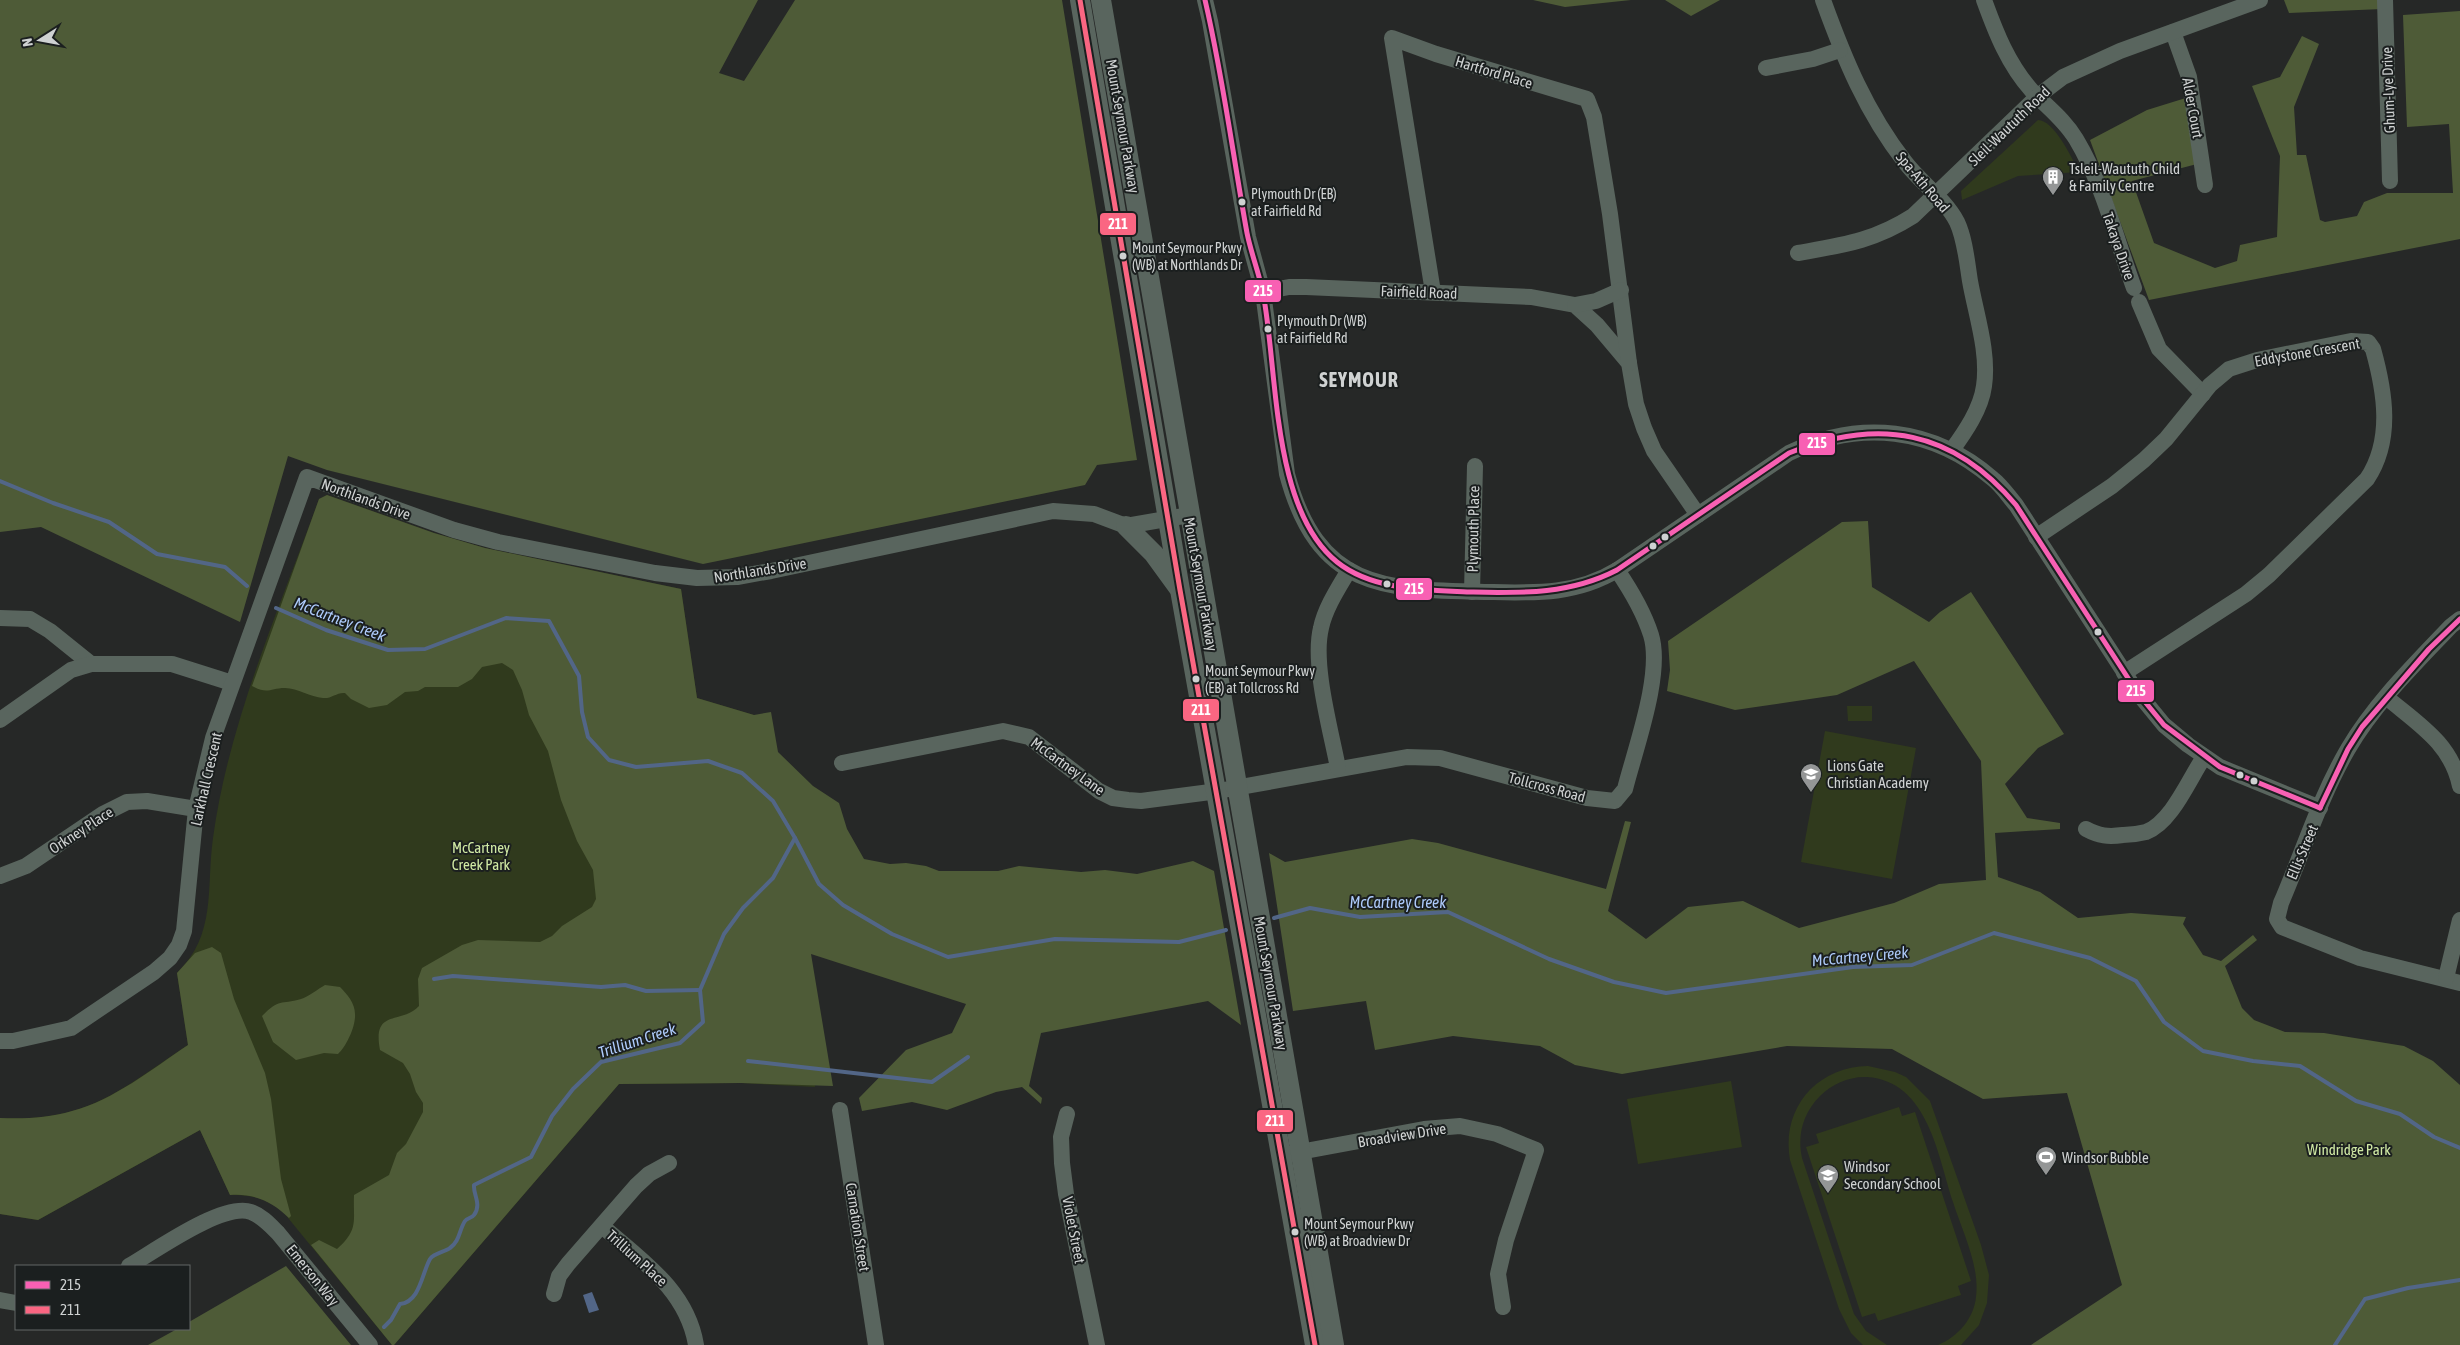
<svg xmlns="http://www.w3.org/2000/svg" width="2460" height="1345" font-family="'Asap Condensed',sans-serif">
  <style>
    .green { fill: #303a1d }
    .forest { fill: #4e5b37 }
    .water { fill: #526687 }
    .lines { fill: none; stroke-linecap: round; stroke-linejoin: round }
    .stream { stroke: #526687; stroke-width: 4 }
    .minor { stroke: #59655e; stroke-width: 16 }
    .major { stroke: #59655e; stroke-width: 20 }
    .bus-1-casing { stroke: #1b1f1f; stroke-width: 9 }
    .bus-2-casing { stroke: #1b1f1f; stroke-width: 9 }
    .bus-1 { stroke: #f860b3; stroke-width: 5 }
    .bus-2 { stroke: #fa6682; stroke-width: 5 }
    .bus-dot { fill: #cfd2d2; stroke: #1b1f1f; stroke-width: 2 }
    .labels { text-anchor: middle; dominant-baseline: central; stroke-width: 4; stroke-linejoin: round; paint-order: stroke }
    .bus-label { font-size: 14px; fill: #cfd2d2; stroke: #1b1f1f; text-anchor: start }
    .street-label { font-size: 15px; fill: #cfd2d2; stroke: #1b1f1f }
    .poi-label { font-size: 15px; fill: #cfd2d2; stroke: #1b1f1f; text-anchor: start }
    .park-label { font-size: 15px; fill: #d0e9a4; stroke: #1b1f1f }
    .water-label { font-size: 16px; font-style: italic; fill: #aecbfb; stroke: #1b1f1f }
    .district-label { font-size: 20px; font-weight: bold; letter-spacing: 1px; fill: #cfd2d2; stroke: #1b1f1f }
    .line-badge { stroke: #1b1f1f; stroke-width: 2 }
    .badge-label { font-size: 14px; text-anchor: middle; font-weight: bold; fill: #fff }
  </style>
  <rect width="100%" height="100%" fill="#262827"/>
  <g class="green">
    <path d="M2038,120C2054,120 2072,158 2079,172L2018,176L1962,200L1961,191Z"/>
    <path d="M327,495L434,533L485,548L681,589L697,698L754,715L815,1087L741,1083L619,1084L394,1345H392L284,1213C268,1199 251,1194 230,1195L200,1130L38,1220L0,1214V1118C24,1119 48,1118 72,1111C114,1100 152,1068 188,1045L177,973C217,934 206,889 213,838C229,721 279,610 319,499Z"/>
    <path d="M1847,706H1872V721H1848Z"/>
    <path d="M1825,731L1916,748L1892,879L1801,862Z"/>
    <path d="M1868,1066L1895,1072L1906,1077L1930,1101L1981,1245L1989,1275L1987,1303L1979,1325L1961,1345H1938C1958,1337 1974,1318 1976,1297C1980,1265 1962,1231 1953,1202C1938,1156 1928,1081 1867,1077C1850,1076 1832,1084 1820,1096C1803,1113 1797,1135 1802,1158L1854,1314L1866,1331L1887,1345H1863L1851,1333L1839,1309L1790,1160C1781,1109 1816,1067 1868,1066Z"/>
    <path d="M1731,1081L1742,1147L1638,1164L1627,1099Z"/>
    <path d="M1899,1107L1902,1116L1915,1112L1971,1281L1958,1286L1961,1295L1878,1321L1875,1313L1862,1317L1806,1147L1819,1143L1816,1134Z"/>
  </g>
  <g class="forest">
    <path d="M0,0H758L719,73L744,81L795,0H1062L1137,460L1097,465L1085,485L703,564L327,470L288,456L240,622L41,527L0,532Z"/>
    <path d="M1533,0H1631L1565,7Z"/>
    <path d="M1665,0H1720L1691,16Z"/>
    <path d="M2284,0H2382V9L2289,13Z"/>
    <path d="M2460,11V239L2149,300L2090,140L2147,110L2189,97L2197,164L2132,181L2154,243L2215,268L2237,261L2240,245L2277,237L2280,156L2252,86L2280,77L2302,36L2319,44L2294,107L2297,155H2306L2320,220L2325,222L2357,216L2364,202L2387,193H2453L2449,124L2407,127L2403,15Z"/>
    <path d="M327,495L434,533L485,548L681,589L697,698L754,715L771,712L778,752L813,786L839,803L847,829L864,859L890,864L906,863L926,866L939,871H998L1019,866L1081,872L1105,870L1137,874L1193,861L1214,871L1241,1025L1208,1001L1041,1033L1029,1086L1042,1098L1041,1104L1022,1087L996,1092L947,1110L912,1102L862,1111L859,1098L906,1050L952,1033L966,1004L811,954L833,1086L741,1083L619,1084L394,1345H392L311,1245L319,1240L337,1249C359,1229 353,1222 354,1195L389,1175L397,1153L406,1144L423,1112V1103L416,1092L410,1074L403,1063L380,1050C372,1008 401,1025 419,1006L418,979L422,968L462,945L478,940L540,942L552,936L562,926L592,907L596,899L593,870L577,841L561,800L548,751L529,715L522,690L513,670L502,663L482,667L472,679L458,687H425L418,691L405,692L387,705L369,708L351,699L345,693C337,692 331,699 323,698C310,697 298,688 285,688C270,688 268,695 252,686L319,499Z"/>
    <path d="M1868,521L1872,587L1929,622L1940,612L1971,592L2064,734L2038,748L2005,784L2027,818L2060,823V829L1995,833L1998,877L2040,892L2078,918L2131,913L2186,917L2183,924L2203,955L2221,961L2253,935L2257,940L2225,966L2242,1008L2254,1020L2285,1032L2324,1033L2404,1046L2433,1061L2460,1085V1345H2031L2122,1285L2067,1093L1983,1099L1892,1049L1787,1046L1622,1074L1575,1065L1540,1046L1453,1036L1375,1050L1366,1001L1293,1011L1269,853L1285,862L1412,839L1438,843L1606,889L1625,821L1631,822L1608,911L1646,939L1688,907L1743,901L1799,928L1894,903L1939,884L1986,880L1981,761L1914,661L1837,695L1735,710L1667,691L1670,670L1668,641L1842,522Z"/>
    <path d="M212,947L221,953L234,999L265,1073L271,1099L281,1179L291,1216L289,1218C273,1202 254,1193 230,1195L200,1130L38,1220L0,1214V1118C24,1119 48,1118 72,1111C114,1100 152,1069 188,1045L177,973L195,953Z"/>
    <path d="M325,985L340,987C347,994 355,1003 355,1014C356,1026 346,1047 338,1054L324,1053L296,1060L273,1042L262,1016C280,998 280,1005 301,999C308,997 318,989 325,985Z"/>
    <path d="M286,1266L351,1345H148L177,1329H189V1322Z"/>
  </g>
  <path class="water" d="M592,1292L599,1310L589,1313L583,1295Z"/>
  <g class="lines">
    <g class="stream">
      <path d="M0,481L53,503L109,522L157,554L225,567L247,586"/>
      <path d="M276,608L326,630L388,650L425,649L506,618L549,621L579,676L582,712L588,737L609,760L636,767L708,761L742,773L773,801L795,838L819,884L843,905L892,934L948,957L1055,939L1179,942L1226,930"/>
      <path d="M1274,918L1310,908L1360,917L1448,912L1549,959L1614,982L1666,993L1853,967L1912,965L1994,933L2090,958L2136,981L2164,1022L2203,1051L2253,1061L2300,1066L2356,1101L2400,1114L2434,1137L2460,1148"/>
      <path d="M434,979L453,976L601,987L625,985L646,991L700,990"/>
      <path d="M748,1061L932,1082L968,1057"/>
      <path d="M384,1327L391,1320L400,1304C420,1302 422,1273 430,1259C434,1253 445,1252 450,1248C460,1241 459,1230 465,1221C467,1218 472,1218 474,1215C482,1204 473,1195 474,1185L531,1157L552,1116L573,1089L601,1062L680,1043L703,1022L700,990L724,934L743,908L773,878L795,838"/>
      <path d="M2335,1345L2365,1299L2408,1288L2460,1280"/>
    </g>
    <g class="minor">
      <path d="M1205,0L1210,21L1248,237L1263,292L1287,474C1318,590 1384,590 1488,592C1534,593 1576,595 1617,570L1789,453C1860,419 1933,427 1993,479C2002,486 2009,497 2016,505L2137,692L2164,725L2188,745L2220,767L2320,808"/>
      <path d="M1823,0C1844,58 1866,112 1905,162C1920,182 1945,199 1957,222C1965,239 1967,262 1970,281C1976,315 1989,352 1984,386C1981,409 1965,432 1952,450"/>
      <path d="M1984,0C1996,33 2008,64 2032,91C2047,107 2064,119 2076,139C2103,184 2116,239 2134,288"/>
      <path d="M2385,0L2390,181"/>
      <path d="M2173,32L2189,77L2205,185"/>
      <path d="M1766,68L1813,59L1840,50"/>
      <path d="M1798,253C1843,245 1874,241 1913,216L2038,96L2063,77L2120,51L2260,0"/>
      <path d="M1263,292L1289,287H1306L1531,297L1575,305L1597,325L1629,363L1636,404L1644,428L1654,451L1698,515"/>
      <path d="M1433,292L1392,38L1436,54L1587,99L1594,117L1610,214L1629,363"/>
      <path d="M2139,302L2159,349L2203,394"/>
      <path d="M1575,305L1596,301L1621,290"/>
      <path d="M2036,537L2112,486L2144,460L2166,439L2210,385L2229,369L2257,360L2351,341L2368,342L2373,349C2385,392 2393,440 2367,479L2269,575L2246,594L2124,673"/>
      <path d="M1472,592L1475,466"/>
      <path d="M0,618L30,619L50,631L91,664"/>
      <path d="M2460,619L2451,626C2415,664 2375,703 2348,749C2320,797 2303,852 2281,903L2277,919L2282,927L2360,958L2460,983"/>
      <path d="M2386,697C2418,724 2451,743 2460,786"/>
      <path d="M0,720L71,670L91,664H172L232,683"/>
      <path d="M842,763L1003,731L1029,737L1099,791L1113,798L1128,800L1141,801L1218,791L1407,757L1440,758L1587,798L1615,801L1625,789C1635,749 1663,674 1651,635C1644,613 1630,589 1617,570"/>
      <path d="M1338,768C1331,731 1312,664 1321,628C1325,608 1339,587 1349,570"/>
      <path d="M2086,829C2099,836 2108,837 2123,835C2130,835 2138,834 2146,832C2172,822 2189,779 2204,757"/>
      <path d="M0,876L26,866L103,814L127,802L147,801L196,809"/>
      <path d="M2446,978L2460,920"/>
      <path d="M0,1041H13L71,1028L154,972L170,958L179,945L184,931L196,809L213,738L307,477L454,530L498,542L655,573L697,578L737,577L771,571L1053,511L1094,514L1126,526L1189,515"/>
      <path d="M840,1110L876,1345"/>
      <path d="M1067,1114L1061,1137L1062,1163L1066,1194L1097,1345"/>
      <path d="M1289,1154L1424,1129L1460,1126L1497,1134L1536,1150L1506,1240L1498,1274L1503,1307"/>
      <path d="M602,1226C641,1260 687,1290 696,1345"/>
      <path d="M129,1266C155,1251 223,1202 251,1212C262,1216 270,1225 278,1233L370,1345"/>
      <path d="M554,1294L559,1276L568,1264L636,1186L649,1174L669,1163"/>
      <path d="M0,1300L16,1303"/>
    </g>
    <g class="major">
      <path d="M1080,0L1180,590L1315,1345"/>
      <path d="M1101,0L1334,1345"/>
      <path d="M1126,526L1154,554L1178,587"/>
    </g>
    <g class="bus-1-casing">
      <g id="bus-1">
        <path d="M1205,0C1223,77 1233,156 1247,233C1251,253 1259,273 1263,293C1278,370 1271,509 1337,562C1372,590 1424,590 1467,592C1520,593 1569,595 1617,570L1789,453C1879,417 1953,430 2016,505L2137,692L2164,725L2220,767L2320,808"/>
        <path d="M2320,808L2348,749L2362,727L2429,649L2460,619"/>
      </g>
    </g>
    <g class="bus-2-casing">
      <path id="bus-2" d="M1080,0L1180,590L1315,1345"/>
    </g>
    <use href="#bus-1" class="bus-1"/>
    <use href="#bus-2" class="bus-2"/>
  </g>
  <defs>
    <g id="building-pin" transform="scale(1.125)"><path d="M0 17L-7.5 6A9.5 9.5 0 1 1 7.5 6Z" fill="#949696" stroke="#1b1f1f"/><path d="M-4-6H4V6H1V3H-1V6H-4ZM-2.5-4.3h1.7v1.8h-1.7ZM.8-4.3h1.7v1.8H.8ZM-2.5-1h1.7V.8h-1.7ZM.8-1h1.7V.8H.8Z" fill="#fff"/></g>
    <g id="school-pin" transform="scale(1.125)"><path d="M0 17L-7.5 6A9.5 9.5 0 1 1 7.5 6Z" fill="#949696" stroke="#1b1f1f"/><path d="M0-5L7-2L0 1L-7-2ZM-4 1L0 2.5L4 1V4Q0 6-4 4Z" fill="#fff"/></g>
    <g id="stadium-pin" transform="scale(1.125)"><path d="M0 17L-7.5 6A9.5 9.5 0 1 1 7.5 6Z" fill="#949696" stroke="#1b1f1f"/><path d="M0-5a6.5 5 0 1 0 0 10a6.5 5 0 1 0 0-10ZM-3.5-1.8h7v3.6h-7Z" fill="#fff"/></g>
  </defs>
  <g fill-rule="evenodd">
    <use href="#building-pin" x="2053" y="177"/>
    <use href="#school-pin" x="1811" y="774"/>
    <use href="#stadium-pin" x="2046" y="1157"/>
    <use href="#school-pin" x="1828" y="1175"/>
  </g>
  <g class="bus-dot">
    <circle cx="1242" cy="202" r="4.5"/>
    <circle cx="1123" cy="256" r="4.5"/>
    <circle cx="1268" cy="329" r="4.5"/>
    <circle cx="1665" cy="537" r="4.5"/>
    <circle cx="1653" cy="546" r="4.5"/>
    <circle cx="1387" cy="584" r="4.5"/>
    <circle cx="2098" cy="632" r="4.5"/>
    <circle cx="1196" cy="679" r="4.5"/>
    <circle cx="2240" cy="775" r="4.5"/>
    <circle cx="2254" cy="781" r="4.5"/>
    <circle cx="1295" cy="1232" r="4.5"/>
  </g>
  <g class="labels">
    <g class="bus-label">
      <text x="1251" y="194">Plymouth Dr (EB)<tspan x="1251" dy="17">at Fairfield Rd</tspan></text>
      <text x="1132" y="248">Mount Seymour Pkwy<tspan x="1132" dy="17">(WB) at Northlands Dr</tspan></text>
      <text x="1277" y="321">Plymouth Dr (WB)<tspan x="1277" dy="17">at Fairfield Rd</tspan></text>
      <text x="1205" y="671">Mount Seymour Pkwy<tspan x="1205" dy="17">(EB) at Tollcross Rd</tspan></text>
      <text x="1304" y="1224">Mount Seymour Pkwy<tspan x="1304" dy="17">(WB) at Broadview Dr</tspan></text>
    </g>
    <g class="street-label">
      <text transform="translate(1494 72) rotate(17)">Hartford Place</text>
      <text transform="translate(2388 90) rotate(-92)">Ghum-Lye Drive</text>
      <text transform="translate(2193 108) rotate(80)">Alder Court</text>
      <text transform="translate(1123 126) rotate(80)">Mount Seymour Parkway</text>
      <text transform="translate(2009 126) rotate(-44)">Sleil-Waututh Road</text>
      <text transform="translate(1923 182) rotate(50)">Spa-Ath Road</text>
      <text transform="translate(2119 246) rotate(71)">Takaya Drive</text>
      <text transform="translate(1419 292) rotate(2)">Fairfield Road</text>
      <text transform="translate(2307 352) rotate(-10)">Eddystone Crescent</text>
      <text transform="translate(366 499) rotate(20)">Northlands Drive</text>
      <text transform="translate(1473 529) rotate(-89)">Plymouth Place</text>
      <text transform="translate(760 570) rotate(-9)">Northlands Drive</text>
      <text transform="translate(1201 584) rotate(80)">Mount Seymour Parkway</text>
      <text transform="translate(1068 766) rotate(36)">McCartney Lane</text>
      <text transform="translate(206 779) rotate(-77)">Larkhall Crescent</text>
      <text transform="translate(1547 787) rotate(15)">Tollcross Road</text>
      <text transform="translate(81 830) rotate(-33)">Orkney Place</text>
      <text transform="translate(2302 852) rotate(-67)">Ellis Street</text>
      <text transform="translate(1271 983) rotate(80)">Mount Seymour Parkway</text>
      <text transform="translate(1402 1135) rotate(-9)">Broadview Drive</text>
      <text transform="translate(858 1227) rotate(81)">Carnation Street</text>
      <text transform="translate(1074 1230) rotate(79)">Violet Street</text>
      <text transform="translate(637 1258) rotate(42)">Trillium Place</text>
      <text transform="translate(313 1275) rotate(51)">Emerson Way</text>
    </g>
    <g class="poi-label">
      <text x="2069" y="168">Tsleil-Waututh Child<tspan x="2069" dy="17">&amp; Family Centre</tspan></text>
      <text x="1827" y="765">Lions Gate<tspan x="1827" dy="17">Christian Academy</tspan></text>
      <text x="2062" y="1157">Windsor Bubble</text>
      <text x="1844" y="1166">Windsor<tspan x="1844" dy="17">Secondary School</tspan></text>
    </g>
    <g class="park-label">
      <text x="481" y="847">McCartney<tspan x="481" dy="17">Creek Park</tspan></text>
      <text x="2349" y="1149">Windridge Park</text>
    </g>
    <g class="water-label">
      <text transform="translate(340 619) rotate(21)">McCartney Creek</text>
      <text x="1398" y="902">McCartney Creek</text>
      <text transform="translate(1860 956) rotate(-5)">McCartney Creek</text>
      <text transform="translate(637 1040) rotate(-18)">Trillium Creek</text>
    </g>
    <g class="district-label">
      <text x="1359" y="379">SEYMOUR</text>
    </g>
  </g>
  <g class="line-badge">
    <rect x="1099" y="212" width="38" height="24" rx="5" fill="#fa6682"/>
    <rect x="1244" y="279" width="38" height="24" rx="5" fill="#f860b3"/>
    <rect x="1798" y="432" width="38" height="24" rx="5" fill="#f860b3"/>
    <rect x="1395" y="577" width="38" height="24" rx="5" fill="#f860b3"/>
    <rect x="2117" y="679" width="38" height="24" rx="5" fill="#f860b3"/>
    <rect x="1182" y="698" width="38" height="24" rx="5" fill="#fa6682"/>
    <rect x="1256" y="1109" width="38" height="24" rx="5" fill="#fa6682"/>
  </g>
  <g class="badge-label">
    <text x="1118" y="229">211</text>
    <text x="1263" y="296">215</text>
    <text x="1817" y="448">215</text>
    <text x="1414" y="594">215</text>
    <text x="2136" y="696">215</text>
    <text x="1201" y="715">211</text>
    <text x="1275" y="1126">211</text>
  </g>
  <rect x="15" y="1265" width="175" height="65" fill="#1b1f1f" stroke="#636767"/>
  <rect x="25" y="1281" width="25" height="8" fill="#f860b3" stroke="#636767"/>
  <text x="60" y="1290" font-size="15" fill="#cfd2d2">215</text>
  <rect x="25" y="1306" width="25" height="8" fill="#fa6682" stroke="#636767"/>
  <text x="60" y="1315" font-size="15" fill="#cfd2d2">211</text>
  <g transform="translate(40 40) rotate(259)" stroke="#1b1f1f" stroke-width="4" paint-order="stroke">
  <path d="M0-4L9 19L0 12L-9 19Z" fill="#cfd2d2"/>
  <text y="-8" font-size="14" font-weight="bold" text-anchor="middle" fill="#cfd2d2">N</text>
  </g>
</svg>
